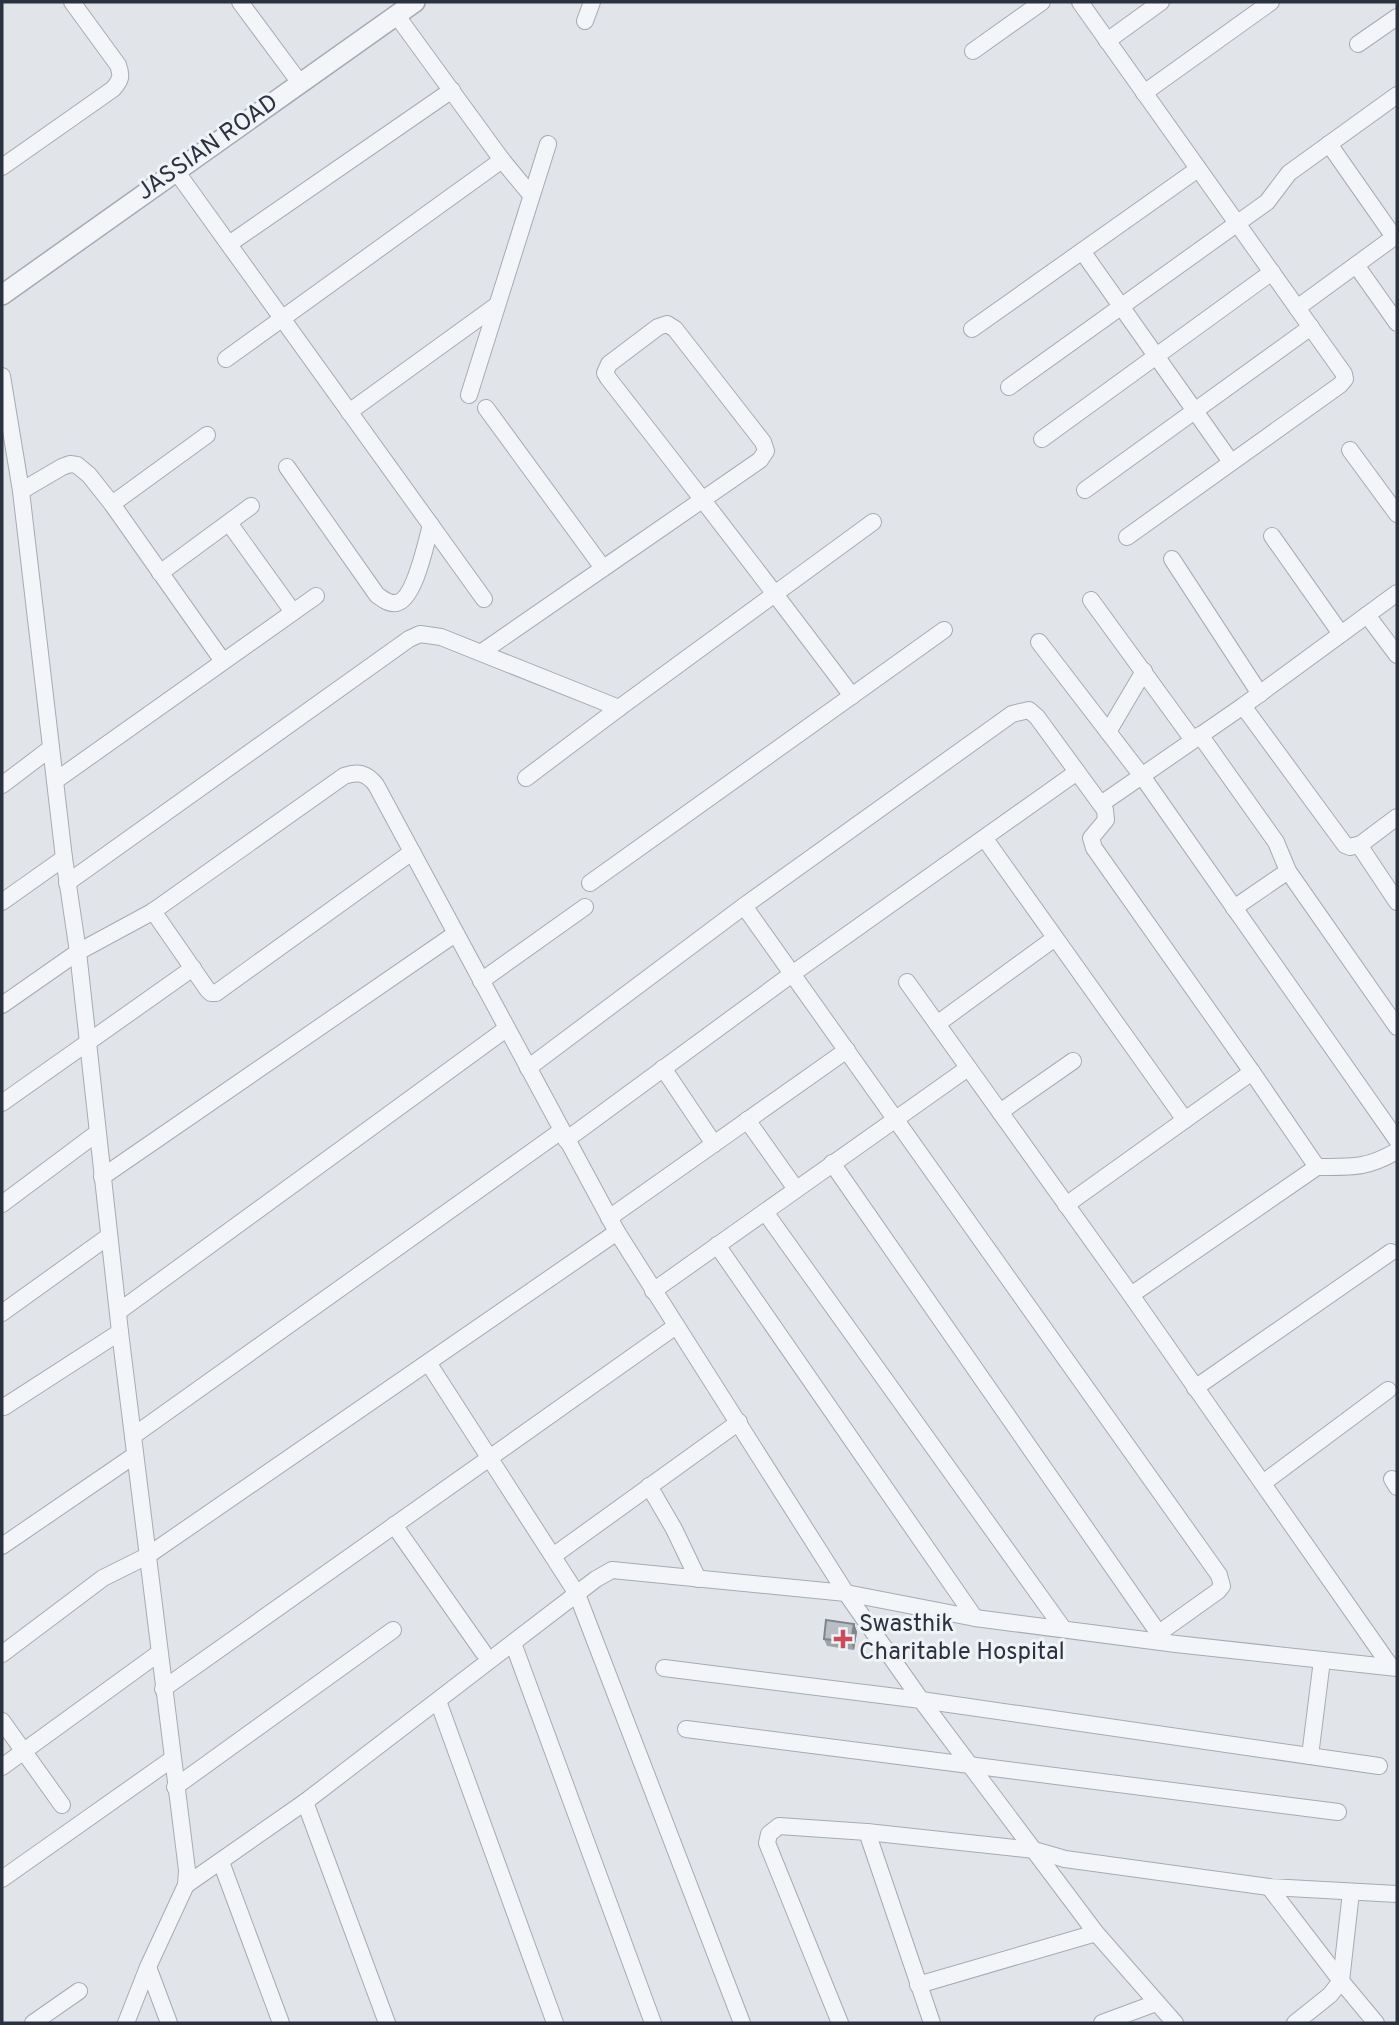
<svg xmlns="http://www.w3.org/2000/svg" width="1399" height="2025" font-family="Overpass,sans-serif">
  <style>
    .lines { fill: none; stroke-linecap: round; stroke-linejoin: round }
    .minor-casing { stroke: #a6abb3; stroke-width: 18 }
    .tertiary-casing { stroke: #a6abb3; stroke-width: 22 }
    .minor { stroke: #f4f5f8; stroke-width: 16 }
    .tertiary { stroke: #f4f5f8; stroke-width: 19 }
    .wall { fill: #9ea3aa }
    .shaded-wall { fill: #81848b }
    .building { fill: #b8bdc6; stroke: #81848b; stroke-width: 2 }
    .poi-dot { fill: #cb4a5b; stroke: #f1f3f7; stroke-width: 2.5 }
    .labels { text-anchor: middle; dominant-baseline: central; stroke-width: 6; stroke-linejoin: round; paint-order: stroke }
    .street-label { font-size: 24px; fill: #2a3241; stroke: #f1f3f7 }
    .poi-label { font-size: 24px; fill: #2a3241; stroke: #f1f3f7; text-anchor: start }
  </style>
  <rect width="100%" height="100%" fill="#e1e4e9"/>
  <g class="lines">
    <g class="minor-casing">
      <g id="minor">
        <path d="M240,2L300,83"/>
        <path d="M1080,2L1344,374L1345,379L1340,385L1127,537"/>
        <path d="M397,16L502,160L531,195"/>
        <path d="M585,21L592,2"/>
        <path d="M1107,41L1161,2"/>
        <path d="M1358,44L1397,17"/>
        <path d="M973,51L1042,2"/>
        <path d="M1144,93L1271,2"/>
        <path d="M1329,144L1394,237"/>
        <path d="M2,167L113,89C121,80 122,76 118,65L72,2"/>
        <path d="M176,171L484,599"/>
        <path d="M229,244L452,90"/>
        <path d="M1082,251L1231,462"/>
        <path d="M1356,265L1397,323"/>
        <path d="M1297,308L1397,235"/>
        <path d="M972,329L1198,169"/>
        <path d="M226,359L502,160"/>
        <path d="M2,376L21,491L64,858L78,952L120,1332L187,1870L186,1885L148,1967L126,2023"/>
        <path d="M1009,387L1267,202L1289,173L1397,95"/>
        <path d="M469,395L548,144"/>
        <path d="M486,408L603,568"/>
        <path d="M349,412L497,305"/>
        <path d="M1042,439L1272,272"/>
        <path d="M1350,450L1397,514"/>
        <path d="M287,467L377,595C383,599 388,604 396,603C415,600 426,542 431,525"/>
        <path d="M1085,490L1311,327"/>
        <path d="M21,491L62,467L70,464L77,465L89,475L112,504L222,660"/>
        <path d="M112,504L207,435"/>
        <path d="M229,523L293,612"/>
        <path d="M1272,536L1341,634"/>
        <path d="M1172,559L1260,694"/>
        <path d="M160,573L251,506"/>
        <path d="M1091,600L1193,740"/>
        <path d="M1367,615L1397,655"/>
        <path d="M1039,642L1142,776L1397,1140"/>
        <path d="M482,652C575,588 667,524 760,460L766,451L763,442L675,329L667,324L658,327L609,364L605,373L608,378C690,483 772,589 852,696"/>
        <path d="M1243,706L1345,845L1350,847L1361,844L1397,817"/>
        <path d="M1108,732L1144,671"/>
        <path d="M1200,735L1276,842L1288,871L1397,1027"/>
        <path d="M526,778L619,708"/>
        <path d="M55,781L316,596"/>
        <path d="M2,785L51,748"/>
        <path d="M1101,804L1243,706L1397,593"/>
        <path d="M985,839L1185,1120"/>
        <path d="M1359,845L1397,902"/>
        <path d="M67,883L409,639L420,634L441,637L619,708L873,522"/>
        <path d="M590,883L944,630"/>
        <path d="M2,902L64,858"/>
        <path d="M744,906L1219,1575L1222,1586L1218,1591L1159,1633"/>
        <path d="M1234,908L1288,871"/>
        <path d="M153,911L207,989L211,993H216L412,852"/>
        <path d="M481,981L585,907"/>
        <path d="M907,982L1131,1295L1391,1667"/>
        <path d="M2,1005L78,952L152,912L344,776C358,771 367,773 376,785L617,1232L846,1593L921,1700L1096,1933L1175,2023"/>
        <path d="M937,1024L1055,938"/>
        <path d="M528,1068L744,906L1012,714L1029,710L1037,717L1105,810L1106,820L1091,838L1094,848L1252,1072L1317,1167C1351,1167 1366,1169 1397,1151"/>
        <path d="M663,1068L714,1144"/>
        <path d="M2,1103L193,968"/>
        <path d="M1000,1112L1073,1061"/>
        <path d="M747,1120L796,1189"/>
        <path d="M566,1140L792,974L1077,772"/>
        <path d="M832,1163L1164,1641"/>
        <path d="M102,1177L455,934"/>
        <path d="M2,1204L97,1133"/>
        <path d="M1066,1205L1252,1072"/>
        <path d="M765,1212L1062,1627"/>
        <path d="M609,1218L847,1050"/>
        <path d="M717,1245L975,1618"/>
        <path d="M653,1291L968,1068"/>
        <path d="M1131,1295L1317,1167"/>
        <path d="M118,1312L506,1029"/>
        <path d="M2,1313L109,1236"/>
        <path d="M429,1364L577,1594L742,2023"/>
        <path d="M1195,1388L1391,1252"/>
        <path d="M4,1407L120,1332"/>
        <path d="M133,1436L561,1131"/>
        <path d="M1392,1479L1397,1487"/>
        <path d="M1263,1483L1388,1390"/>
        <path d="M649,1486L674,1529L698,1579"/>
        <path d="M394,1525L483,1652"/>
        <path d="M2,1546L135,1455"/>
        <path d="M553,1556L739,1422"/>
        <path d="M513,1643L653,2023"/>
        <path d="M2,1654L103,1578L147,1556L617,1232"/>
        <path d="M664,1668L921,1700L1379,1766"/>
        <path d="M163,1689L676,1326"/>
        <path d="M438,1701L555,2023"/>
        <path d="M2,1721L62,1805"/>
        <path d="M686,1729L1338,1812"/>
        <path d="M1310,1756L1322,1660"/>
        <path d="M2,1767L159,1653"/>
        <path d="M175,1787L393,1630"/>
        <path d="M305,1802L387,2023"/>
        <path d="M867,1832L932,2023"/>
        <path d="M221,1862L281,2023"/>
        <path d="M2,1879L172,1759"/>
        <path d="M186,1885L305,1802L596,1579L612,1570L846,1593L975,1618L1176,1644L1397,1668"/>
        <path d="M1269,1887L1341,1981L1376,2023"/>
        <path d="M148,1967L169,2023"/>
        <path d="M918,1985L1096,1933"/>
        <path d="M33,2023L79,1991"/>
        <path d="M840,2023L767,1843L769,1834L779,1826L867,1832L1034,1850L1065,1859L1269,1887L1397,1894"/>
        <path d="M1102,2023L1156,2003"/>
        <path d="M1295,2023L1330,1995L1341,1981L1351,1892"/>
      </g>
    </g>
    <g class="tertiary-casing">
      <path id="tertiary" d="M2,295L415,2"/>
    </g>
    <use href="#minor" class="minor"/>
    <use href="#tertiary" class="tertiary"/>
  </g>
  <path class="wall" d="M854,1624L857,1632L854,1650L827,1646L824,1639Z"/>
  <path class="shaded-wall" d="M854,1624L857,1632L854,1650L851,1642Z"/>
  <path class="building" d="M826,1620L854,1624L851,1642L824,1639Z"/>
  <path class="poi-dot" d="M839.5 1628.5h7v7h7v7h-7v7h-7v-7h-7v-7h7z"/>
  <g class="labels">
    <g class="street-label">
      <text transform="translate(208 148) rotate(-35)">JASSIAN ROAD</text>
    </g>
    <g class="poi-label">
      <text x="859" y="1625">Swasthik<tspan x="859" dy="28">Charitable Hospital</tspan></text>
    </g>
  </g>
  <rect width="1399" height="2025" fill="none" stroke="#2a3241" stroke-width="7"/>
</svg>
